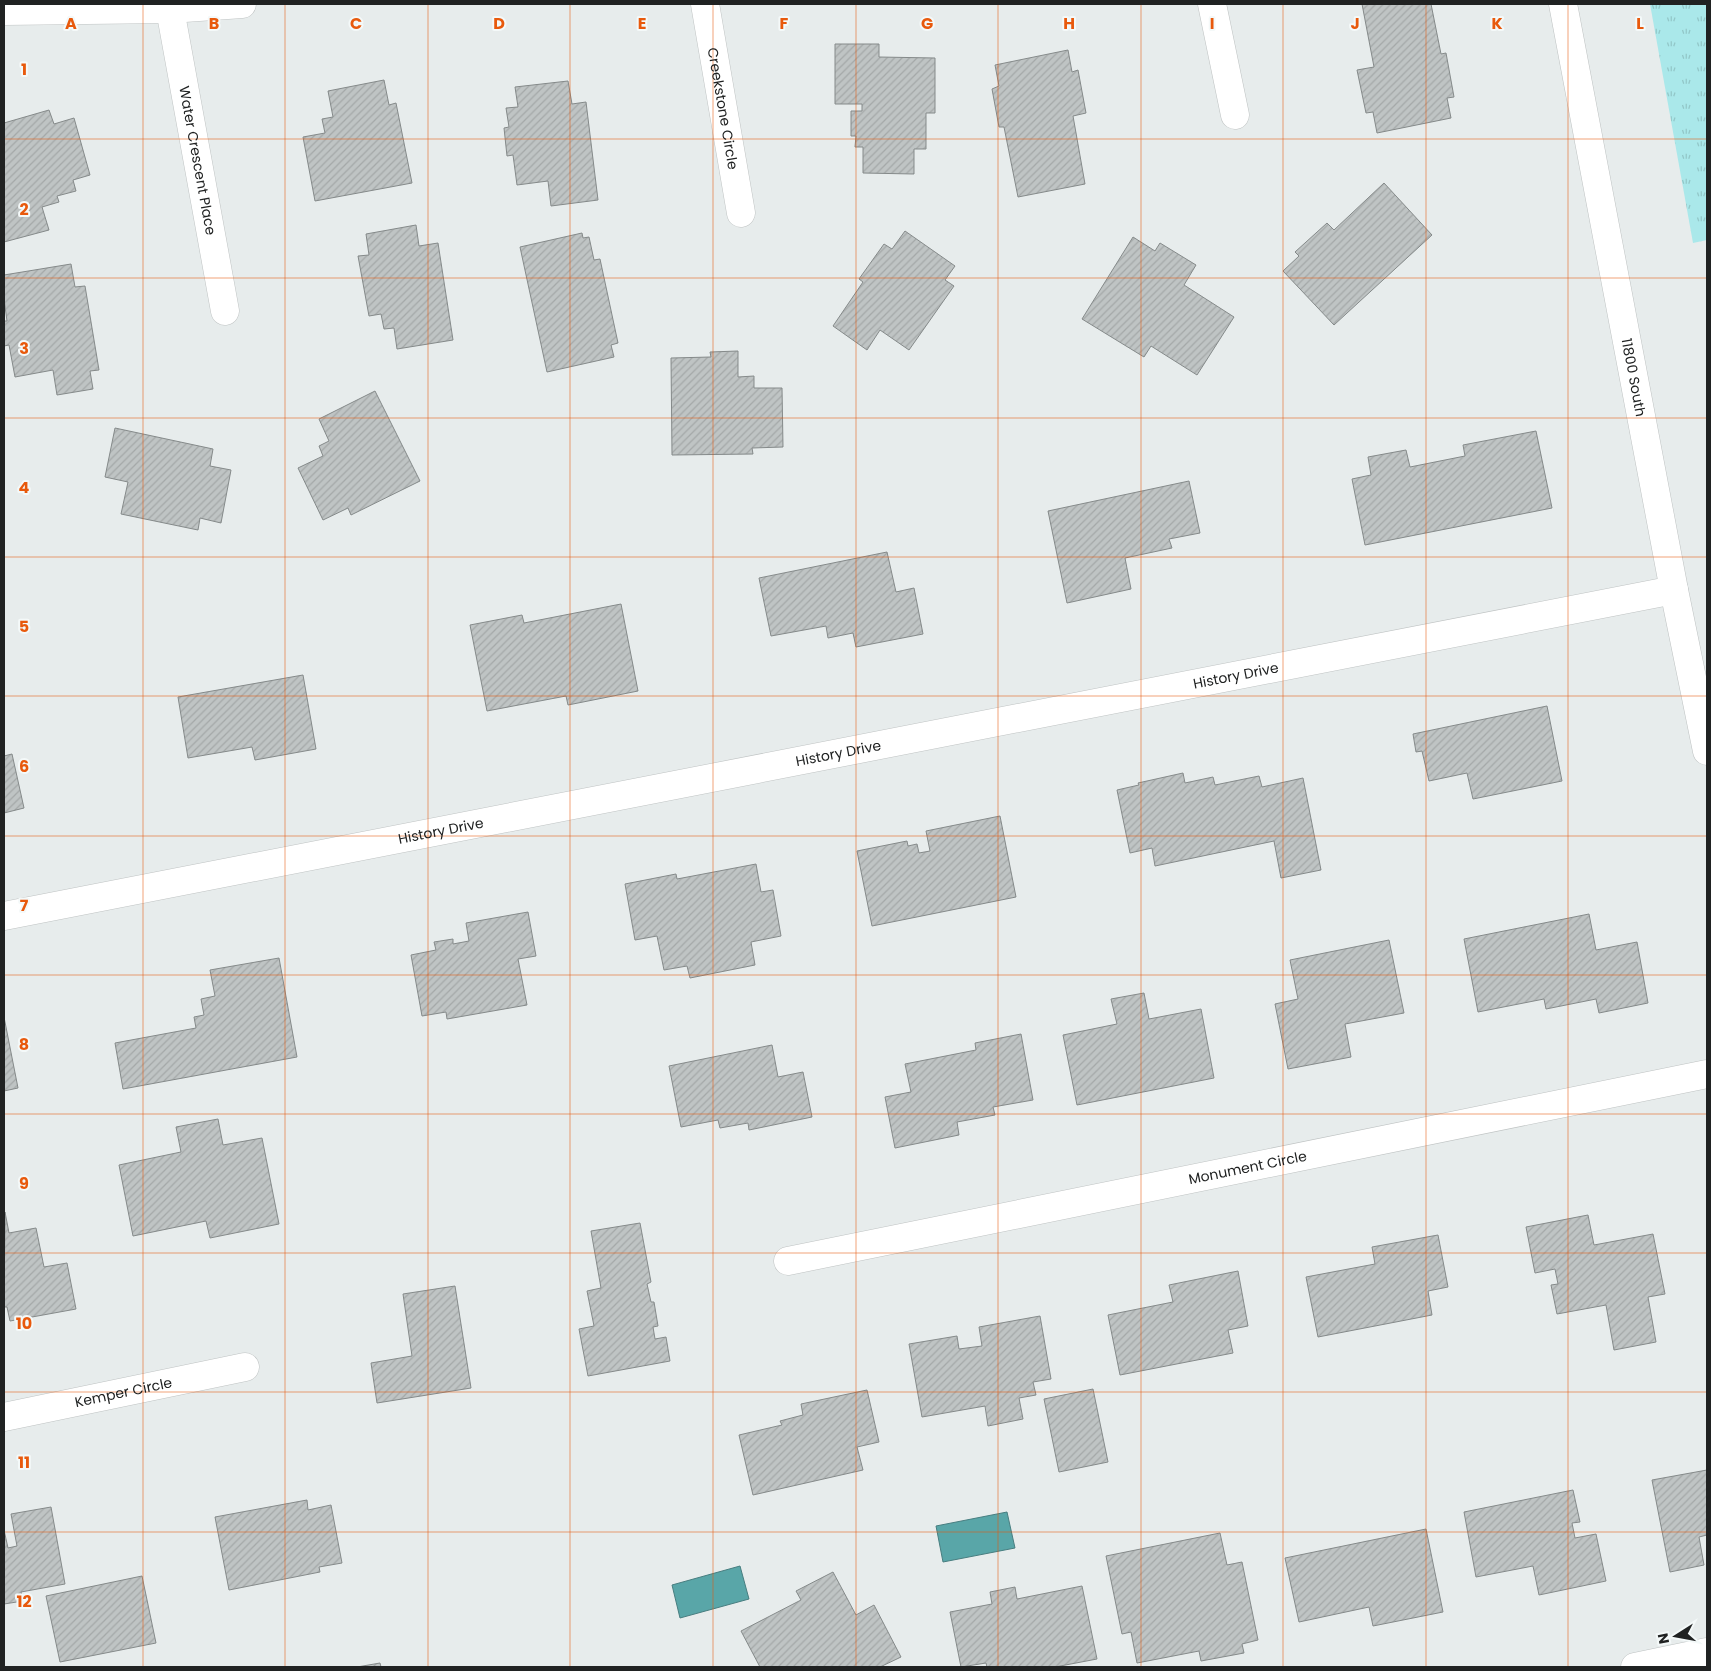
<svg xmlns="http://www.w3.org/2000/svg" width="1711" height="1671" font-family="Poppins,sans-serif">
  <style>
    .park { fill: url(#park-tufts) }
    .water { fill: #59a6a8; stroke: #487e80 }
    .building { fill: url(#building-hatch); stroke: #858a8a }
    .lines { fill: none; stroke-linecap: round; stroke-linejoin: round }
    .minor-casing { stroke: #bfc3c3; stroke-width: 29 }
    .secondary-casing { stroke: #bfc3c3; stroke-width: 29 }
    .minor { stroke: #fff; stroke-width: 28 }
    .secondary { stroke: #fff; stroke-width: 28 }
    .grid { fill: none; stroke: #e8590c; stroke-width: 1; stroke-opacity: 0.55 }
    .labels { text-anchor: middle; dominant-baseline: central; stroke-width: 4; stroke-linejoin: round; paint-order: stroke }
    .street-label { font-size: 14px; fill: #202222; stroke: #f4f9f9 }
    .grid-label { font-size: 16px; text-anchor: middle; font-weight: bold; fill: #e8590c; stroke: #f4f9f9; stroke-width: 4; stroke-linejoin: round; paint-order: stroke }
  </style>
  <defs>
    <pattern id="park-tufts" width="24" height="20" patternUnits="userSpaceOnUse" patternTransform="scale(1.25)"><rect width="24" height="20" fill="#aae8ea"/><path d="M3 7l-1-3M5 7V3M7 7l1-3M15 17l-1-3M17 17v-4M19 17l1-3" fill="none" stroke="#92c7c8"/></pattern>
    <pattern id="building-hatch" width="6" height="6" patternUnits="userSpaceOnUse" patternTransform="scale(1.25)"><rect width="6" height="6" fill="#bfc4c4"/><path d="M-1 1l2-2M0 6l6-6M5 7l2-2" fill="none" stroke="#a4a8a8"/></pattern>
  </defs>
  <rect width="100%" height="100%" fill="#e7ecec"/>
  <path class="park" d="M1650,4H1707V240L1693,243Z"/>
  <g class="water">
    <path d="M1007,1512L1015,1548L943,1562L936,1526Z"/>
    <path d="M740,1566L749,1599L680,1618L672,1585Z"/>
  </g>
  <g class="building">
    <path d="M1362,4H1431L1441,54L1446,53L1454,97L1447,98L1451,118L1377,133L1373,112L1366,113L1357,70L1374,67Z"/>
    <path d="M835,44H879V57L935,58V113H926V149H914V174L863,173V147H855L856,136H851V111H862V104H835Z"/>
    <path d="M1068,50L1072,72L1078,70L1086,113L1073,116L1085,184L1018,197L1004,127H999L992,89L999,86L995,65Z"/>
    <path d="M384,80L389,105L396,103L412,183L315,201L303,137L325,133L322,119L333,117L328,91Z"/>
    <path d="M568,81L572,104L586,102L598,200L551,206L548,181L517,185L513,155L507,156L504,128L509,127L506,108L518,107L515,87Z"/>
    <path d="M49,110L54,124L74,118L90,175L73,180L76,191L57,196L59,202L42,207L49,230L4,242V123Z"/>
    <path d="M1384,183L1432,235L1334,325L1283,271L1299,256L1295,252L1327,223L1334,230Z"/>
    <path d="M416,225L419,246L438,243L453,340L397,349L394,328L384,329L381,314L369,316L358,256L369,255L366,234Z"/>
    <path d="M905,231L955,266L945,280L954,286L909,350L880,330L867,350L833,326L863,282L859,279L884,244L892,249Z"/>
    <path d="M582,233L583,238L589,237L594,260L600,259L618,343L611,345L614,357L547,372L520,247Z"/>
    <path d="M1133,237L1155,251L1160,243L1196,265L1184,285L1234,317L1197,375L1151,346L1144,357L1082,319Z"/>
    <path d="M71,264L75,287L85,286L99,370L90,371L93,389L57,395L53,370L15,377L9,345L4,346V321H7L4,299V275Z"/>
    <path d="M738,351V377L754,376V388H782L783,447L752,448L753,454L672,455L671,358L711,357L710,352Z"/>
    <path d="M375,391L420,481L351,515L348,508L323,520L298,468L323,456L319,446L329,441L319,419Z"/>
    <path d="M115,428L213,449L210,466L231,470L221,523L200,518L198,530L121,514L128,482L105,477Z"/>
    <path d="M1536,431L1552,508L1365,545L1352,479L1371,475L1368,457L1406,450L1410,467L1465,456L1463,445Z"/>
    <path d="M1189,481L1200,533L1169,539L1172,548L1125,558L1131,589L1067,603L1048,511Z"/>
    <path d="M887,552L896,592L914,588L923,634L856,647L853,633L828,638L826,626L771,636L759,578Z"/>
    <path d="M621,604L638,691L568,705L566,696L487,711L470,625L522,615L524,623Z"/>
    <path d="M303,675L316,749L255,760L252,747L188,758L178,697Z"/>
    <path d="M1547,706L1562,781L1473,799L1467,773L1429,781L1422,751L1416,752L1413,734Z"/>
    <path d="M12,754L24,808L4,813V756Z"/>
    <path d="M1183,773L1185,783L1213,777L1215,785L1259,776L1262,787L1303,778L1321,870L1281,878L1274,841L1155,866L1152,848L1130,853L1117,790L1139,785L1138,783Z"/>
    <path d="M1000,816L1016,897L872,926L857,851L907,841L908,846L917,844L919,853L930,851L926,831Z"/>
    <path d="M756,864L761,892L773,890L781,936L751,942L755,965L690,978L687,966L664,970L657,936L635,940L625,884L676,874L677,879Z"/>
    <path d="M528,912L536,956L518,959L527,1005L447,1019L446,1012L422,1016L411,955L436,950L434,942L453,939V944L469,941L466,923Z"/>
    <path d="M1589,914L1596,950L1637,942L1648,1003L1599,1013L1596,999L1546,1009L1544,999L1478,1012L1464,939Z"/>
    <path d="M1389,940L1404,1013L1345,1024L1351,1057L1288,1069L1275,1004L1298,999L1290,960Z"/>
    <path d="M279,958L297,1057L123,1089L115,1043L196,1028L194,1017L204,1015L201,999L215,996L210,970Z"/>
    <path d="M1144,993L1149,1019L1201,1009L1214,1078L1077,1105L1063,1035L1117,1024L1111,999Z"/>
    <path d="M4,1017L18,1088L4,1091Z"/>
    <path d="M1021,1034L1033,1100L993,1107L995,1115L957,1122L959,1135L895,1148L885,1097L911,1092L905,1064L976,1050L975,1043Z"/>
    <path d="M772,1045L778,1077L803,1072L812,1117L749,1130L748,1123L720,1128L718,1120L681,1127L669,1066Z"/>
    <path d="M218,1119L223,1145L262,1138L279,1224L210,1238L206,1221L133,1236L119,1165L181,1152L176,1127Z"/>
    <path d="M5,1212L9,1233L36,1228L44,1267L67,1263L76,1309L10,1321L7,1307H4Z"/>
    <path d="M1588,1215L1594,1245L1653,1234L1665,1294L1648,1297L1656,1342L1614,1350L1606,1305L1557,1314L1551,1285L1558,1284L1555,1269L1535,1273L1526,1227Z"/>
    <path d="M640,1223L651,1282L647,1284L651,1302H654L658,1326L653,1327L655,1339L666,1337L670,1361L588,1376L579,1329L594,1326L587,1291L601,1288L591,1231Z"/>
    <path d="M1438,1235L1448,1287L1428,1291L1432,1315L1318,1337L1306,1277L1375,1264L1372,1247Z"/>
    <path d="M1238,1271L1248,1326L1228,1330L1233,1353L1120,1375L1108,1315L1173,1302L1169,1285Z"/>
    <path d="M455,1286L471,1388L377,1403L371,1363L412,1356L403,1294Z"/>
    <path d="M1040,1316L1051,1379L1033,1382L1036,1395L1019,1398L1023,1419L988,1426L985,1406L922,1417L909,1344L957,1336L959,1349L982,1346L979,1327Z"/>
    <path d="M1093,1389L1108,1462L1059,1472L1044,1399Z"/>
    <path d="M867,1390L879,1442L857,1447L863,1470L753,1495L739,1435L782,1425L780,1421L803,1415L801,1404Z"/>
    <path d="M1707,1470V1535L1699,1537L1704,1565L1670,1572L1652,1480Z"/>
    <path d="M1573,1490L1580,1522L1572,1523L1575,1538L1596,1534L1606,1581L1539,1595L1533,1566L1476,1577L1464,1512Z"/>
    <path d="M307,1500L308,1510L331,1505L342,1563L319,1567L320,1572L229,1590L215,1517Z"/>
    <path d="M51,1507L65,1584L21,1592L23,1601L4,1604V1530L8,1548L17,1546L11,1514Z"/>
    <path d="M1426,1529L1443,1612L1373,1626L1369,1607L1299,1622L1285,1558Z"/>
    <path d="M1220,1533L1227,1565L1242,1562L1258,1640L1242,1644L1244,1653L1201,1661L1199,1651L1137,1663L1131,1632L1122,1634L1106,1556Z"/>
    <path d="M833,1572L856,1615L874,1605L901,1657L880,1667H760L741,1631L801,1600L796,1591Z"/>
    <path d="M142,1576L156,1643L60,1662L46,1596Z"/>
    <path d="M1082,1586L1097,1659L1055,1667H987L986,1663L961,1667L950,1612L992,1604L990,1592L1015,1587L1017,1599Z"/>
    <path d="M380,1663L381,1667H357Z"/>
  </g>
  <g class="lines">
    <g class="minor-casing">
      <g id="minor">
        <path id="s1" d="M705,4L741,213"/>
        <path d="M1212,4L1235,115"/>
        <path id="s2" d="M170,9L225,311"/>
        <path d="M4,11L170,9L242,4"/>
        <path id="s3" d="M4,916L1674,590"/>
        <path id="s4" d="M788,1261L1707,1074"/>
        <path id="s5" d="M4,1417L245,1367"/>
        <path d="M1635,1667L1707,1652"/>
      </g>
    </g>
    <g class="secondary-casing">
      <g id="secondary">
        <path id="s6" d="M1563,4L1674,590L1707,751"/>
      </g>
    </g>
    <use href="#minor" class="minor"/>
    <use href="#secondary" class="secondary"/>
  </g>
  <path class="grid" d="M143,4V1667M285,4V1667M428,4V1667M570,4V1667M713,4V1667M856,4V1667M998,4V1667M1141,4V1667M1283,4V1667M1426,4V1667M1568,4V1667M4,139H1707M4,278H1707M4,418H1707M4,557H1707M4,696H1707M4,836H1707M4,975H1707M4,1114H1707M4,1253H1707M4,1392H1707M4,1532H1707"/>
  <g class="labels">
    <g class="street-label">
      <text stroke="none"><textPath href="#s1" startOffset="106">Creekstone Circle</textPath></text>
      <text stroke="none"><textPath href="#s2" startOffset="154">Water Crescent Place</textPath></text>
      <text stroke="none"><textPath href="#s6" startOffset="380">11800 South</textPath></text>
      <text stroke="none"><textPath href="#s3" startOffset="1255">History Drive</textPath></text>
      <text stroke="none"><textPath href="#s3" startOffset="850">History Drive</textPath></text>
      <text stroke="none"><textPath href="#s3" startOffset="445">History Drive</textPath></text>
      <text stroke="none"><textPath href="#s4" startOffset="469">Monument Circle</textPath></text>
      <text stroke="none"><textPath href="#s5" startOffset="122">Kemper Circle</textPath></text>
    </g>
  </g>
  <g class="grid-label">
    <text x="71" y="29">A</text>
    <text x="214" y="29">B</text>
    <text x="356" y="29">C</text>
    <text x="499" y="29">D</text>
    <text x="642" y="29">E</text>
    <text x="784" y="29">F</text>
    <text x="927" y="29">G</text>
    <text x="1069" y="29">H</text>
    <text x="1212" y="29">I</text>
    <text x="1355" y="29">J</text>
    <text x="1497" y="29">K</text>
    <text x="1640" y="29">L</text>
    <text x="24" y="75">1</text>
    <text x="24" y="215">2</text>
    <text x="24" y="354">3</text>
    <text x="24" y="493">4</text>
    <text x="24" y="632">5</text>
    <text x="24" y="772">6</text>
    <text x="24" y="911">7</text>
    <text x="24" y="1050">8</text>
    <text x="24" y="1189">9</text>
    <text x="24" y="1329">10</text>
    <text x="24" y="1468">11</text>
    <text x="24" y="1607">12</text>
  </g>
  <rect width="1711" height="1671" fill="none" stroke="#202222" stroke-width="10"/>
  <g transform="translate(1676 1636) rotate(259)" stroke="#f4f9f9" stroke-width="4" paint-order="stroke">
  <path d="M0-4L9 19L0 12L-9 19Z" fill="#202222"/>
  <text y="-8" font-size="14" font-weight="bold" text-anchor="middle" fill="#202222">N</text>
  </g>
</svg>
